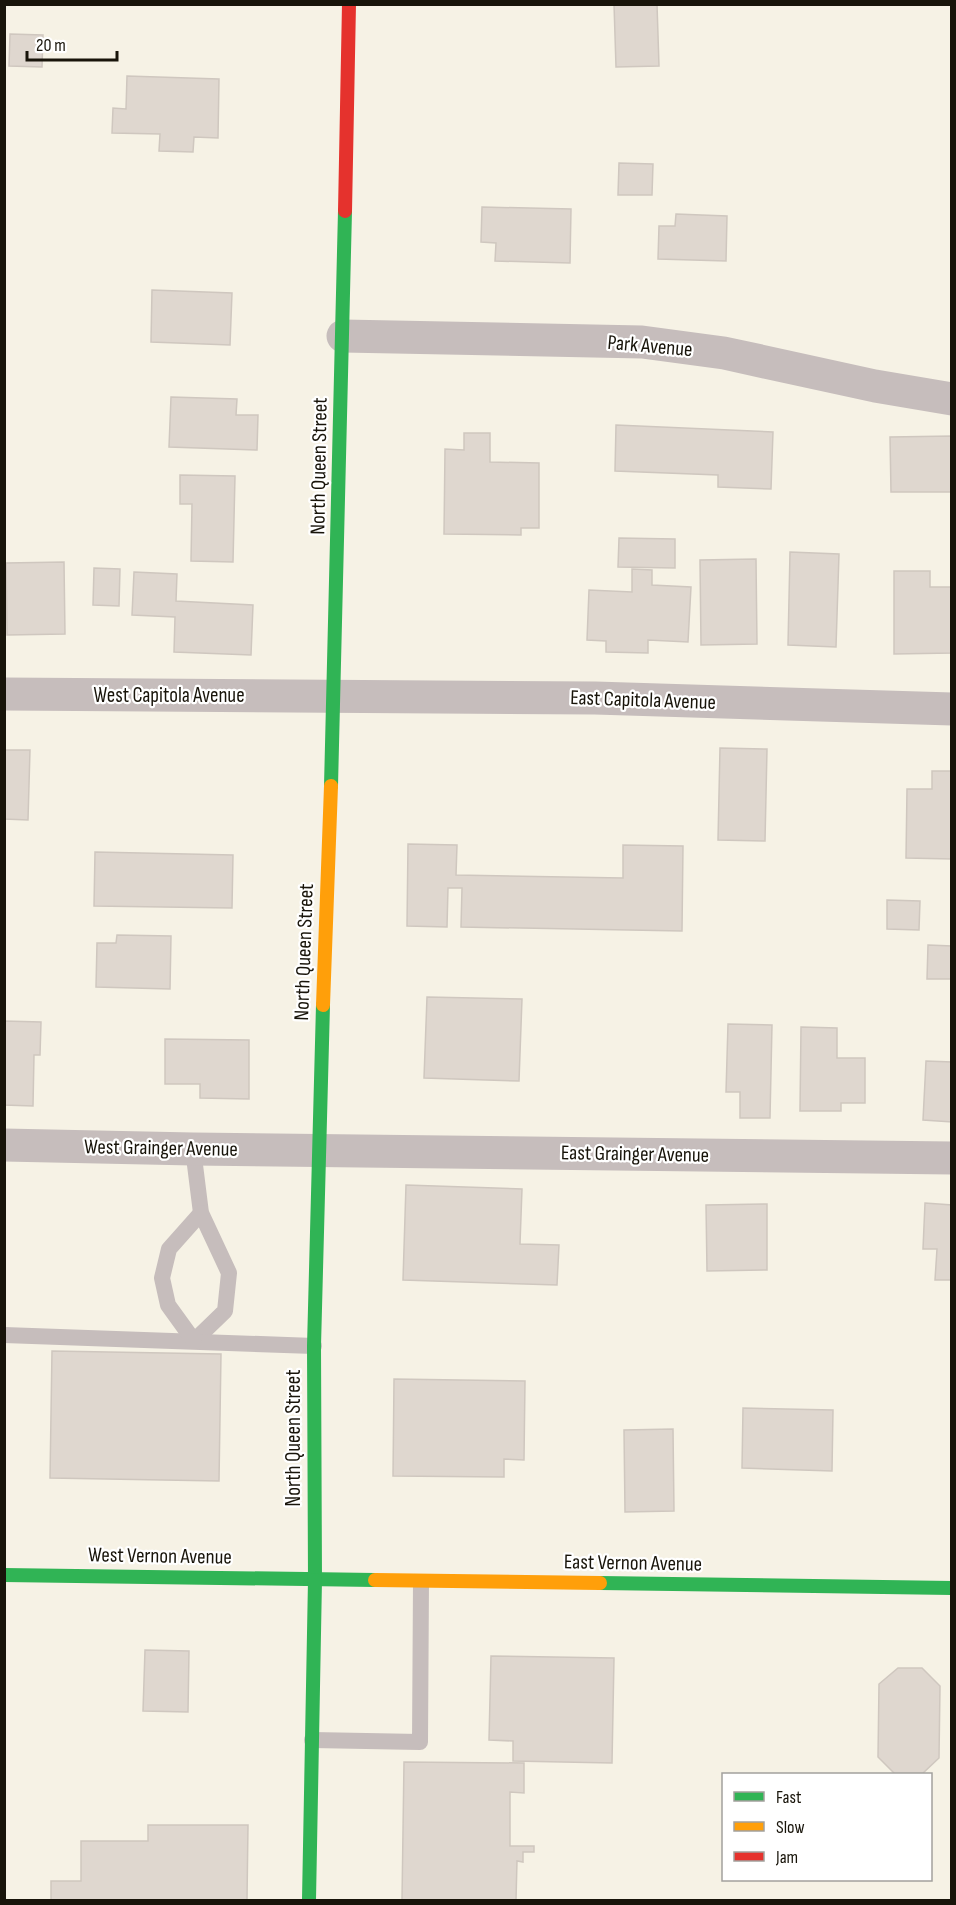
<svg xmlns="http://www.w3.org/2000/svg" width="956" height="1905" font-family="'Sofia Sans Condensed',sans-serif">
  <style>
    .building { fill: #dfd7cf; stroke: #cfc7bf; stroke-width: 1.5 }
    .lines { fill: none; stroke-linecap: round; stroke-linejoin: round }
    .lane { stroke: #c6bdbc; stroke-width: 16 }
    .street { stroke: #c6bdbc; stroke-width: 33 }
    .fast { stroke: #30b455; stroke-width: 14 }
    .slow { stroke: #ff9f0a; stroke-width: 14 }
    .jam { stroke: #e5322d; stroke-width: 14 }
    .labels { text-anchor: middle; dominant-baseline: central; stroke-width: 4.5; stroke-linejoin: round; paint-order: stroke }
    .street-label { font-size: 21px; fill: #18140a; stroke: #fff }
  </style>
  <rect width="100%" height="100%" fill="#f6f2e5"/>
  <g class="building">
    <path d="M614,4H657L659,66L616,67Z"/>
    <path d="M10,34L43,35L42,67L9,66Z"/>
    <path d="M127,76L219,79L218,138L194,137L193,152L159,151L160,134L112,133L113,108L126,109Z"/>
    <path d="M619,163L653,164L652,195H618Z"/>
    <path d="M482,207L571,209L570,263L495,261L496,243L481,242Z"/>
    <path d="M676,214L727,216L726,261L658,259L659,226H675Z"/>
    <path d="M152,290L232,293L230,345L151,342Z"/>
    <path d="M171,397L237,399L236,415H258L257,450L169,447Z"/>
    <path d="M616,425L773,432L771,489L718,487V475L615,471Z"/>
    <path d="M464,433H490V462L539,463V528H521V535L444,534L445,449L464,450Z"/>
    <path d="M952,436V492H891L890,437Z"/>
    <path d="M180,475L235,476L233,562L191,561L192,504H180Z"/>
    <path d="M619,538L675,539V568L618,567Z"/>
    <path d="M790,552L839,554L836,647L788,645Z"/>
    <path d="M756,559L757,644L701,645L700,560Z"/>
    <path d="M64,562L65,634L7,635L6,563Z"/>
    <path d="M94,568L120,569L119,606L93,605Z"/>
    <path d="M632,569L652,570V585L691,587L688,642L648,640V653L606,652V641L587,640L589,590L632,592Z"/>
    <path d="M894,571H930V587H952V653L894,654Z"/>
    <path d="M134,572L177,574L176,601L253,605L251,655L174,652L175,617L132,615Z"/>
    <path d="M720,748L767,749L765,841L718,840Z"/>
    <path d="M4,750H30L28,820L4,819Z"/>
    <path d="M932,771H952V859L906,858L907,789H932Z"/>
    <path d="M408,844L457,845L456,875L623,878V845L683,846L682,931L461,927L462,888H448L447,927L407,926Z"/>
    <path d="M95,852L233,855L232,908L94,906Z"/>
    <path d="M887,900L920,901L919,930L887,929Z"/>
    <path d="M117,935L171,936L170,989L96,987L97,943H116Z"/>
    <path d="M928,945L952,946V979H927Z"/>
    <path d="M427,997L522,999L519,1081L424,1078Z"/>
    <path d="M4,1021L41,1022L40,1055H34L33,1106L4,1105Z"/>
    <path d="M728,1024L772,1025L770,1118H740V1092H726Z"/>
    <path d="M801,1027L837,1028V1058H865V1103H841V1111H800Z"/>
    <path d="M165,1039L249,1040V1099L200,1098V1084H165Z"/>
    <path d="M926,1061L952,1062V1122L923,1120Z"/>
    <path d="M406,1185L522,1189L520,1244L559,1245L557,1285L403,1280Z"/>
    <path d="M925,1203L952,1205V1280H935L937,1249H923Z"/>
    <path d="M767,1204V1270L707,1271L706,1205Z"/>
    <path d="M52,1351L221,1354L219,1481L50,1478Z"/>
    <path d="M394,1379L525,1381L524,1460L504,1459V1477L393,1476Z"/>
    <path d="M743,1408L833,1410L832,1471L742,1468Z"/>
    <path d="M673,1429L674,1511L625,1512L624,1430Z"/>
    <path d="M145,1650L189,1651L188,1712L143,1711Z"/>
    <path d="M491,1656L614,1658L612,1763L513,1761V1741L489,1740Z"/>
    <path d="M898,1668H922L940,1686L939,1758L922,1774H895L878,1757L879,1684Z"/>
    <path d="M404,1762L524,1763V1793L510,1792V1846H534V1852H523V1862L517,1861L516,1900H402Z"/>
    <path d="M148,1825H248L247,1900H51V1881H81V1841H148Z"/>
  </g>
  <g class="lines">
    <g class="lane">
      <path d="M193,1149L201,1213L229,1273L225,1311L194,1341"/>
      <path d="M4,1335L314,1346"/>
      <path d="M194,1341L168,1305L162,1278L169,1249L201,1213"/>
      <path d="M312,1740L420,1742L421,1582"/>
    </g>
    <g class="street">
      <path d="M343,336L642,342L724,353L875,386L952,399"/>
      <path d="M4,694L595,698L952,709"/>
      <path d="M4,1145L193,1149L952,1158"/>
    </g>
    <g class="fast">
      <path d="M331,786L345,211"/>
      <path d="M4,1575L375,1580"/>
      <path d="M315,1580L314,1346L323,1005"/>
      <path d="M600,1583L952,1588"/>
      <path d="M309,1900L315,1580"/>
    </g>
    <g class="slow">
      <path d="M323,1005L331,786"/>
      <path d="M375,1580L600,1583"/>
    </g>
    <path class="jam" d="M345,211L349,4"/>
  </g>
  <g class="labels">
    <g class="street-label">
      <text transform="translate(650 346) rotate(5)">Park Avenue</text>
      <text transform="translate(319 466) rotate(-89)">North Queen Street</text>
      <text x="169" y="695">West Capitola Avenue</text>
      <text transform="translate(643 700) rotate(2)">East Capitola Avenue</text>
      <text transform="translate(304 952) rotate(-88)">North Queen Street</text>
      <text transform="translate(161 1148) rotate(1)">West Grainger Avenue</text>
      <text transform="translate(635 1154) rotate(1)">East Grainger Avenue</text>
      <text transform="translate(293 1438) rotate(-90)">North Queen Street</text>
      <text transform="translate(160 1556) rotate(1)">West Vernon Avenue</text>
      <text transform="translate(633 1563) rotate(1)">East Vernon Avenue</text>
    </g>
  </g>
  <rect width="956" height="1905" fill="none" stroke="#18140a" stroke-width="12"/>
  <rect x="722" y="1773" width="210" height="108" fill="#ffffff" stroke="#a3a19d" stroke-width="1.5"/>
  <rect x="734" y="1792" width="30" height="9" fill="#30b455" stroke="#a3a19d" stroke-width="1.5"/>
  <text x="776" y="1803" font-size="18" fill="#18140a">Fast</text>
  <rect x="734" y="1822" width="30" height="9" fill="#ff9f0a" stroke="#a3a19d" stroke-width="1.5"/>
  <text x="776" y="1833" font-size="18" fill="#18140a">Slow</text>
  <rect x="734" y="1852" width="30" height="9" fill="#e5322d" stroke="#a3a19d" stroke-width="1.5"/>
  <text x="776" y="1863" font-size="18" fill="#18140a">Jam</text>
  <path d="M27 51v9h90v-9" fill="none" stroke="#18140a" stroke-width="3"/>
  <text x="36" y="51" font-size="18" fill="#18140a" stroke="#ffffff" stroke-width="4.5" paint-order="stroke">20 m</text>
</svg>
